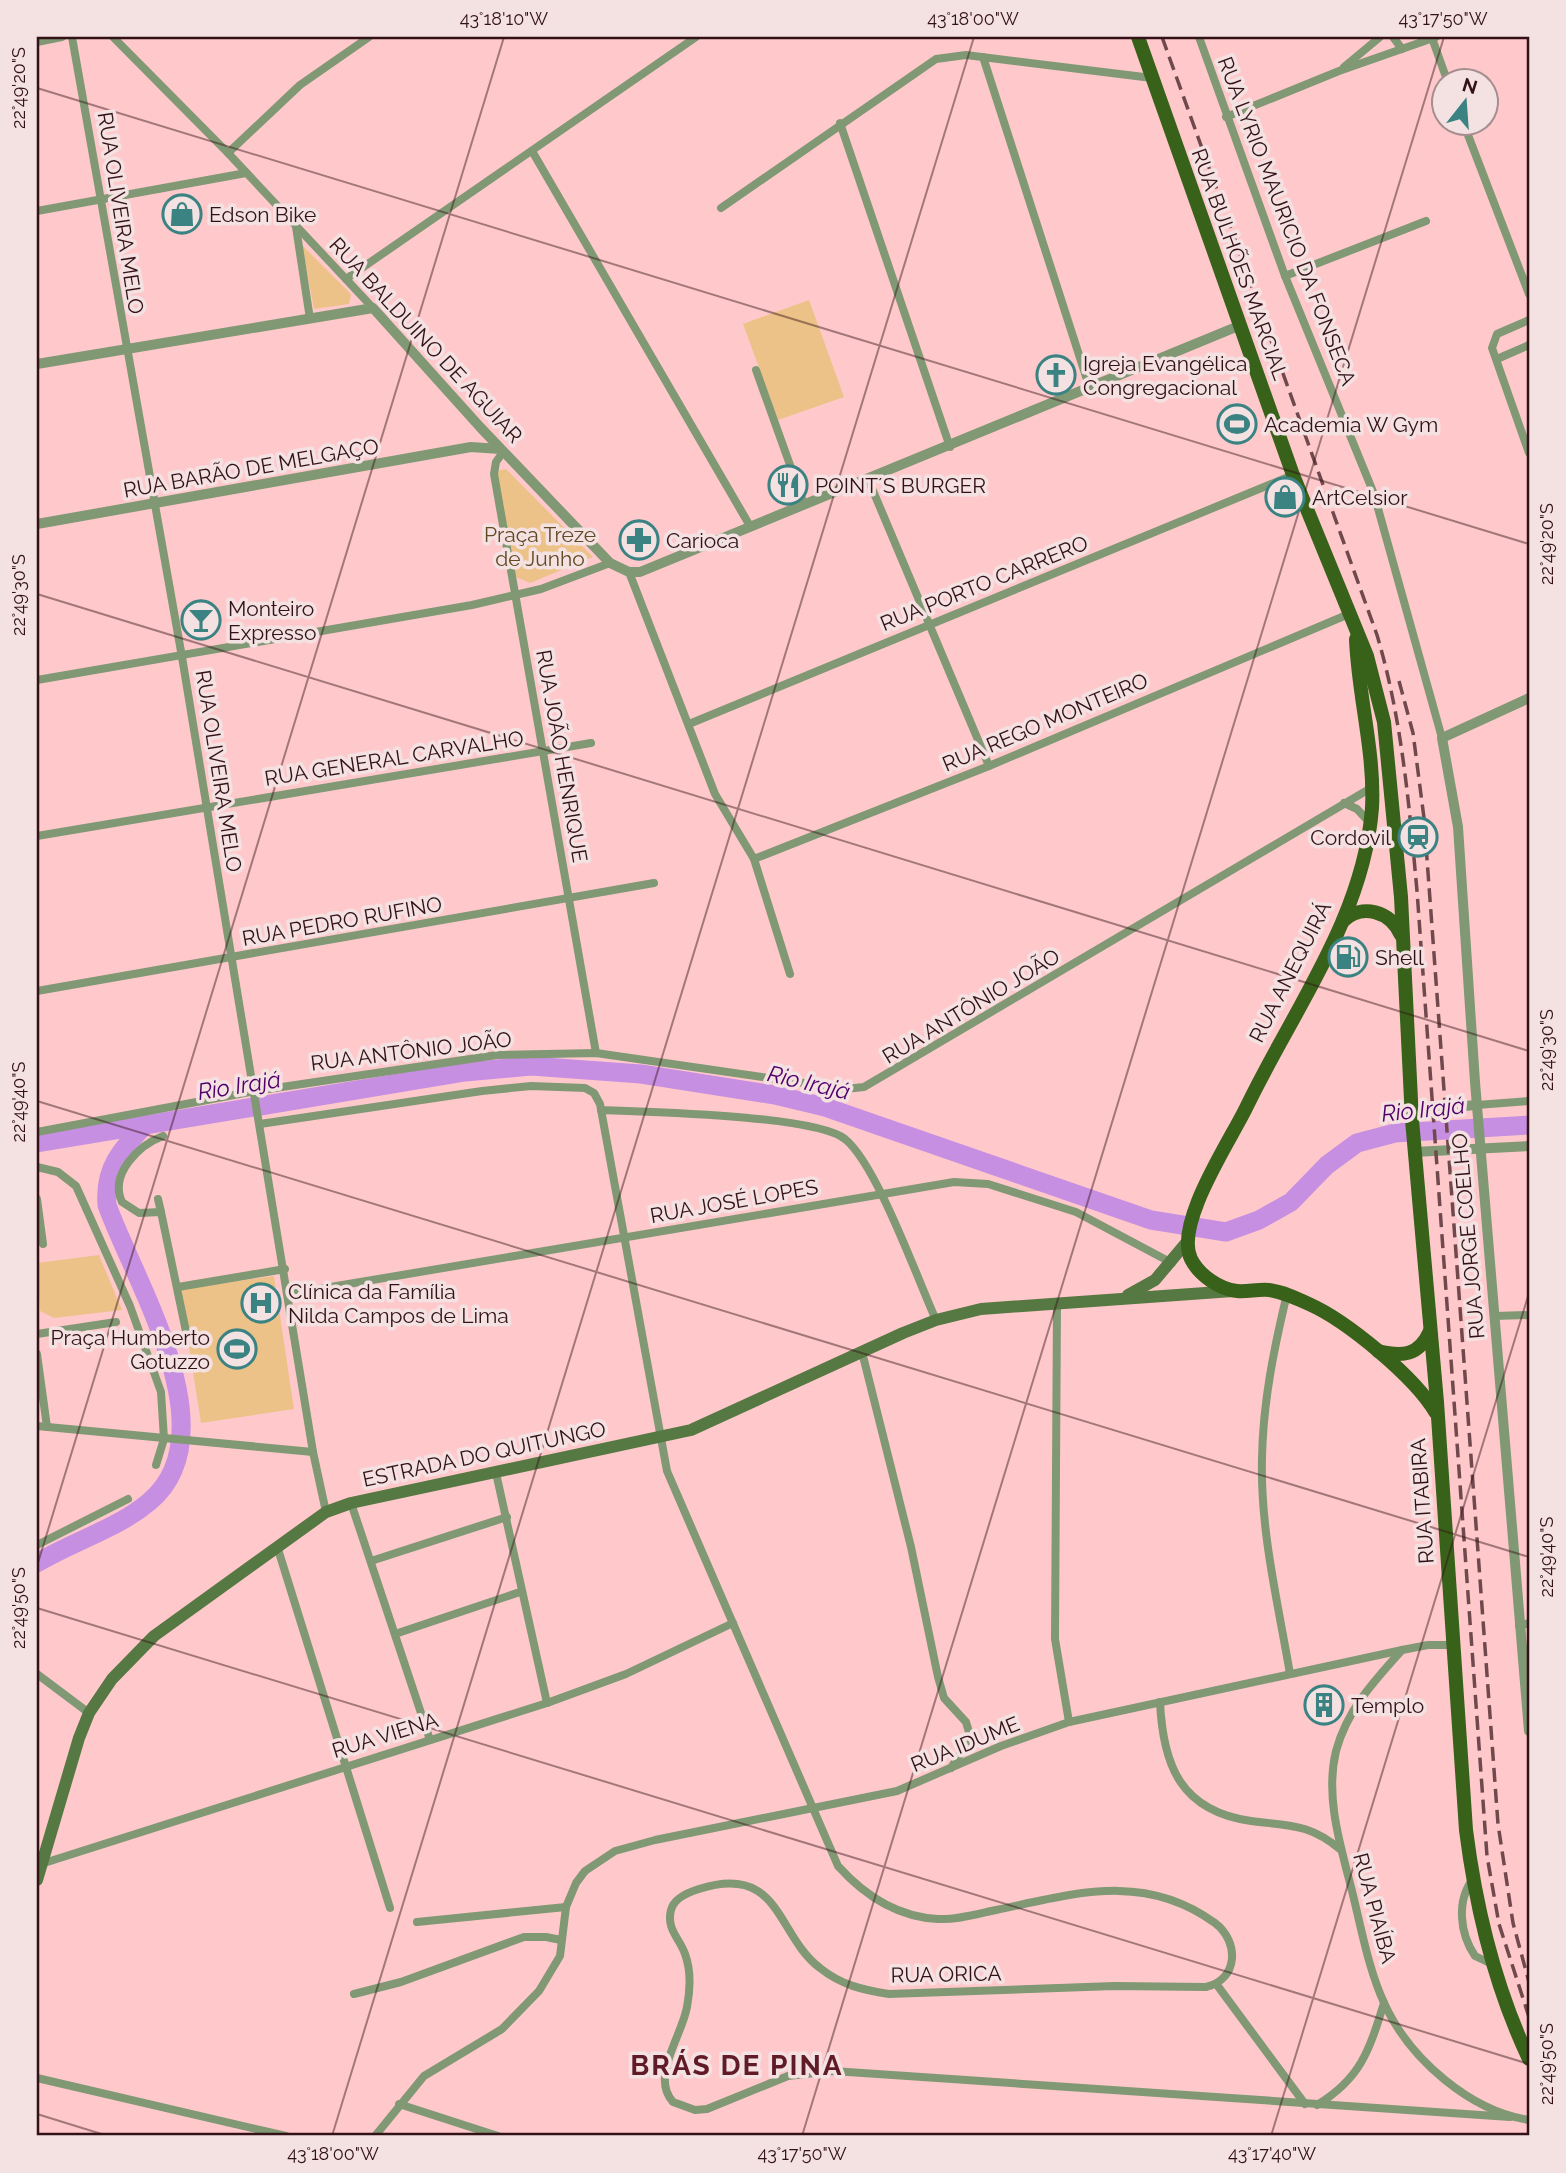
<svg xmlns="http://www.w3.org/2000/svg" width="1566" height="2173" font-family="Raleway,sans-serif">
  <style>
    .green { fill: #edc288 }
    .lines { fill: none; stroke-linecap: round; stroke-linejoin: round }
    .river { stroke: #c78fe1; stroke-width: 19 }
    .minor { stroke: #819874; stroke-width: 8 }
    .tertiary { stroke: #819874; stroke-width: 10 }
    .secondary { stroke: #567842; stroke-width: 12 }
    .primary { stroke: #386119; stroke-width: 14 }
    .rail { stroke: #70494d; stroke-width: 3.5; stroke-dasharray: 14 7; stroke-linecap: butt }
    .ticks { fill: none; stroke: #321216; stroke-width: 2; stroke-opacity: 0.45 }
    .labels { text-anchor: middle; dominant-baseline: central; stroke-width: 7; stroke-linejoin: round; paint-order: stroke }
    .street-label { font-size: 21px; fill: #321216; stroke: #f4e1e2 }
    .poi-label { font-size: 21px; fill: #321216; stroke: #f4e1e2; text-anchor: start }
    .park-label { font-size: 21px; fill: #634923; stroke: #f4e1e2 }
    .water-label { font-size: 23px; font-style: italic; fill: #500069; stroke: #f4e1e2 }
    .district-label { font-size: 28px; font-weight: bold; letter-spacing: 2px; fill: #611b27; stroke: #f4e1e2 }
    .neatline { fill: none; stroke: #321216; stroke-width: 2.5 }
    .ticks-label { font-size: 18px; text-anchor: middle; fill: #321216 }
  </style>
  <rect width="100%" height="100%" fill="#ffc9cc"/>
  <g class="green">
    <path d="M302,245L347,290L351,295L349,304L314,309Z"/>
    <path d="M809,300L844,397L778,420L743,324Z"/>
    <path d="M506,469L593,557L530,583L516,577L495,476L500,470Z"/>
    <path d="M99,1255L122,1310L54,1318L40,1311L37,1263Z"/>
    <path d="M274,1276L294,1409L201,1423L180,1289Z"/>
  </g>
  <g class="lines">
    <g class="river">
      <path d="M37,1143L465,1072L531,1066L641,1074L775,1095L825,1107L1151,1220L1226,1232L1259,1220L1291,1202L1327,1165L1357,1143L1395,1133L1529,1125"/>
      <path d="M37,1563C73,1541 117,1529 149,1502C231,1434 134,1281 107,1205C104,1168 121,1150 145,1125"/>
    </g>
    <g class="minor">
      <path d="M72,37L182,657L313,1452L326,1512"/>
      <path d="M113,37L228,153L373,308"/>
      <path d="M1199,37L1285,276L1374,494L1442,738"/>
      <path d="M1393,37L1402,49"/>
      <path d="M1432,38L1447,80"/>
      <path d="M37,42L62,37"/>
      <path d="M983,57L1090,389"/>
      <path d="M1344,67L1380,37"/>
      <path d="M1226,117L1339,71L1436,37"/>
      <path d="M1463,122L1529,294"/>
      <path d="M840,123L950,447"/>
      <path d="M532,151L750,526"/>
      <path d="M228,153L300,85L369,37"/>
      <path d="M721,208L936,59L966,55L1152,78"/>
      <path d="M37,211L246,173"/>
      <path d="M296,227L310,319"/>
      <path d="M1285,276L1426,221"/>
      <path d="M346,279L696,37"/>
      <path d="M1529,320L1497,334L1492,348L1529,453"/>
      <path d="M1497,359L1529,345"/>
      <path d="M756,370L804,504"/>
      <path d="M503,452L496,462L494,474L596,1053"/>
      <path d="M868,479L989,766"/>
      <path d="M629,572L715,794L754,859L790,974"/>
      <path d="M37,680L472,605L541,589L610,563"/>
      <path d="M689,724L1293,475"/>
      <path d="M1344,803L1357,809L1369,822"/>
      <path d="M37,836L591,743"/>
      <path d="M754,859L989,766L1349,614"/>
      <path d="M37,991L654,883"/>
      <path d="M1477,1105L1529,1101"/>
      <path d="M601,1110C647,1112 814,1115 845,1139C877,1165 917,1278 936,1320"/>
      <path d="M260,1124L482,1091L531,1086L585,1088L594,1093L600,1104L667,1471L838,1866C865,1896 897,1917 938,1919C957,1920 977,1914 996,1910C1073,1894 1144,1871 1215,1923C1240,1942 1238,1980 1206,1987L1114,1986L889,1994C863,1990 841,1985 820,1968C776,1935 781,1863 699,1889C689,1892 674,1898 671,1910C666,1929 680,1939 685,1954C691,1970 690,1991 687,2007C682,2036 650,2077 673,2102L695,2110L707,2109L788,2076L833,2071L1510,2117"/>
      <path d="M37,1132L255,1091L497,1055L596,1053L845,1089L864,1087L1371,788"/>
      <path d="M37,1167L58,1172L76,1186L130,1306L161,1392L164,1439L156,1465"/>
      <path d="M37,1199L43,1244"/>
      <path d="M158,1199L161,1212L139,1213L122,1202C109,1174 139,1145 163,1136"/>
      <path d="M161,1212L188,1341"/>
      <path d="M178,1287L285,1269"/>
      <path d="M289,1294L954,1182L988,1184L1076,1212L1172,1263"/>
      <path d="M1287,1294C1274,1348 1263,1402 1262,1458C1260,1530 1278,1603 1290,1674"/>
      <path d="M1057,1303L1055,1639L1069,1722"/>
      <path d="M1494,1316L1529,1315"/>
      <path d="M37,1334L116,1322"/>
      <path d="M862,1352L911,1547L938,1677L944,1698L966,1722L969,1732L967,1743L951,1768"/>
      <path d="M37,1354L47,1427"/>
      <path d="M37,1426L313,1452"/>
      <path d="M496,1473L547,1703"/>
      <path d="M351,1503L430,1740"/>
      <path d="M37,1545L128,1499"/>
      <path d="M277,1546L390,1908"/>
      <path d="M371,1561L507,1517"/>
      <path d="M1519,1626L1529,1623"/>
      <path d="M395,1634L520,1592"/>
      <path d="M1402,1650C1374,1681 1347,1710 1336,1751C1325,1796 1340,1844 1351,1887C1361,1926 1368,1969 1385,2005C1410,2059 1470,2111 1529,2120"/>
      <path d="M37,1674L89,1713"/>
      <path d="M1160,1702C1163,1766 1181,1811 1251,1821C1289,1826 1309,1823 1341,1850"/>
      <path d="M41,1864L547,1703L626,1674L733,1623"/>
      <path d="M1473,1879C1456,1901 1460,1934 1475,1956L1494,1965"/>
      <path d="M417,1922L566,1907"/>
      <path d="M1217,1985L1305,2104"/>
      <path d="M354,1994L401,1982L524,1937H546L561,1940"/>
      <path d="M37,2078L286,2136"/>
      <path d="M399,2104L498,2136"/>
      <path d="M1317,2105C1361,2078 1369,2051 1384,2003"/>
      <path d="M375,2136L424,2076L502,2029L539,1991L560,1956L566,1907L576,1883L585,1871L615,1851L655,1840L897,1791L1001,1746L1069,1722L1402,1650L1428,1645H1452"/>
    </g>
    <g class="tertiary">
      <path d="M37,364L373,308L480,427L610,563L629,572H640L1241,325"/>
      <path d="M37,524L471,447L500,449"/>
      <path d="M1529,698L1442,738L1458,827L1475,1082L1529,1731"/>
      <path d="M1412,1110L1477,1105"/>
      <path d="M1414,1152L1529,1146"/>
    </g>
    <g class="secondary">
      <path d="M1128,1295L1155,1280L1186,1243"/>
      <path d="M37,1880L79,1738L89,1713L112,1679L154,1636L326,1512L351,1503L691,1430L903,1333L936,1320L981,1309L1233,1291"/>
    </g>
    <g class="primary">
      <path d="M1138,37L1293,475L1367,656L1384,722L1401,897L1412,1120L1437,1402L1466,1830C1476,1909 1495,1987 1529,2059"/>
      <path d="M1356,639C1358,695 1375,752 1372,808C1364,917 1292,1012 1246,1108C1230,1141 1174,1224 1191,1259C1199,1275 1219,1289 1237,1291C1247,1292 1258,1289 1269,1290C1283,1292 1296,1298 1309,1304C1347,1321 1415,1377 1436,1413"/>
      <path d="M1343,921C1362,903 1390,911 1401,935"/>
      <path d="M1378,1351C1402,1357 1419,1356 1430,1331"/>
    </g>
    <g class="rail">
      <path d="M1162,37L1377,635C1402,719 1409,804 1417,891L1487,1856L1499,1924L1529,2017"/>
      <path d="M1399,681L1413,733L1424,818L1498,1824L1513,1923L1529,1982"/>
    </g>
  </g>
  <path class="ticks" d="M1527,37H1529M37,88L1529,544M37,594L1529,1051M37,1101L1529,1557M37,1566L504,37M37,1608L1529,2064M37,2114L108,2136M332,2136L974,37M802,2136L1444,37M1271,2136L1529,1293"/>
  <defs>
    <g id="shop-ring" transform="scale(2.0125)"><circle r="9.5" fill="#f4e1e2" stroke="#3a8382" stroke-width="1.5"/><path d="M-5-2.5h2.3a2.7 3.5 0 0 1 5.4 0H5L5.5 6h-11ZM-1.5-2.5h3a1.5 2.3 0 0 0-3 0Z" fill="#3a8382"/></g>
    <g id="church-ring" transform="scale(2.0125)"><circle r="9.5" fill="#f4e1e2" stroke="#3a8382" stroke-width="1.5"/><path d="M-1.2-6h2.4v3.5h3.3v2.4h-3.3V6h-2.4V-.1h-3.3v-2.4h3.3Z" fill="#3a8382"/></g>
    <g id="stadium-ring" transform="scale(2.0125)"><circle r="9.5" fill="#f4e1e2" stroke="#3a8382" stroke-width="1.5"/><path d="M0-5a6.5 5 0 1 0 0 10a6.5 5 0 1 0 0-10ZM-3.5-1.8h7v3.6h-7Z" fill="#3a8382"/></g>
    <g id="restaurant-ring" transform="scale(2.0125)"><circle r="9.5" fill="#f4e1e2" stroke="#3a8382" stroke-width="1.5"/><path d="M-5-6h1v4h1v-4h1v4h1v-4h1v5L-1.5 .5V6h-2V.5L-5-1ZM5-6V6H3V1.5H1.5Q1.5-4 5-6Z" fill="#3a8382"/></g>
    <g id="pharmacy-ring" transform="scale(2.0125)"><circle r="9.5" fill="#f4e1e2" stroke="#3a8382" stroke-width="1.5"/><path d="M-2-6h4v4h4v4h-4v4h-4v-4h-4v-4h4Z" fill="#3a8382"/></g>
    <g id="bar-ring" transform="scale(2.0125)"><circle r="9.5" fill="#f4e1e2" stroke="#3a8382" stroke-width="1.5"/><path d="M-6-5H6L.8 .8V4.5H3.5V6h-7V4.5H-.8V.8Z" fill="#3a8382"/></g>
    <g id="station-ring" transform="scale(2.0125)"><circle r="9.5" fill="#f4e1e2" stroke="#3a8382" stroke-width="1.5"/><path d="M-3-6H3Q5-6 5-4V2Q5 4 3 4L4.5 6H3L1.5 4h-3L-3 6H-4.5L-3 4Q-5 4-5 2V-4Q-5-6-3-6ZM-3.5-4v3h7v-3ZM-3.5 1v1.5H-2V1ZM2 1v1.5H3.5V1Z" fill="#3a8382"/></g>
    <g id="fuel-ring" transform="scale(2.0125)"><circle r="9.5" fill="#f4e1e2" stroke="#3a8382" stroke-width="1.5"/><path d="M-5.5-6h7V0h2V4h1.3V-2.5L3-4.5l.8-.8L6-3V5H2.5V1h-1V6h-7ZM-4.2-4.7v3.2H.2V-4.7Z" fill="#3a8382"/></g>
    <g id="hospital-ring" transform="scale(2.0125)"><circle r="9.5" fill="#f4e1e2" stroke="#3a8382" stroke-width="1.5"/><path d="M-5-5h3v3.5h4V-5h3V5h-3V1.5h-4V5h-3Z" fill="#3a8382"/></g>
    <g id="building-ring" transform="scale(2.0125)"><circle r="9.5" fill="#f4e1e2" stroke="#3a8382" stroke-width="1.5"/><path d="M-4-6H4V6H1V3H-1V6H-4ZM-2.5-4.3h1.7v1.8h-1.7ZM.8-4.3h1.7v1.8H.8ZM-2.5-1h1.7V.8h-1.7ZM.8-1h1.7V.8H.8Z" fill="#3a8382"/></g>
  </defs>
  <g fill-rule="evenodd">
    <use href="#shop-ring" x="182" y="214"/>
    <use href="#church-ring" x="1056" y="375"/>
    <use href="#stadium-ring" x="1237" y="424"/>
    <use href="#restaurant-ring" x="788" y="485"/>
    <use href="#shop-ring" x="1285" y="497"/>
    <use href="#pharmacy-ring" x="639" y="540"/>
    <use href="#bar-ring" x="201" y="620"/>
    <use href="#station-ring" x="1418" y="837"/>
    <use href="#fuel-ring" x="1348" y="957"/>
    <use href="#hospital-ring" x="261" y="1303"/>
    <use href="#stadium-ring" x="237" y="1349"/>
    <use href="#building-ring" x="1324" y="1705"/>
  </g>
  <g class="labels">
    <g class="street-label">
      <text transform="translate(121 213) rotate(81)">RUA OLIVEIRA MELO</text>
      <text transform="translate(1287 221) rotate(69)">RUA LYRIO MAURICIO DA FONSECA</text>
      <text transform="translate(1240 264) rotate(70)">RUA BULHÕES MARCIAL</text>
      <text transform="translate(426 340) rotate(47)">RUA BALDUINO DE AGUIAR</text>
      <text transform="translate(251 468) rotate(-10)">RUA BARÃO DE MELGAÇO</text>
      <text transform="translate(984 583) rotate(-22)">RUA PORTO CARRERO</text>
      <text transform="translate(1045 722) rotate(-23)">RUA REGO MONTEIRO</text>
      <text transform="translate(562 756) rotate(80)">RUA JOÃO HENRIQUE</text>
      <text transform="translate(394 758) rotate(-9)">RUA GENERAL CARVALHO</text>
      <text transform="translate(219 771) rotate(81)">RUA OLIVEIRA MELO</text>
      <text transform="translate(342 921) rotate(-10)">RUA PEDRO RUFINO</text>
      <text transform="translate(1290 972) rotate(-63)">RUA ANEQUIRÁ</text>
      <text transform="translate(971 1006) rotate(-31)">RUA ANTÔNIO JOÃO</text>
      <text transform="translate(411 1051) rotate(-7)">RUA ANTÔNIO JOÃO</text>
      <text transform="translate(734 1201) rotate(-10)">RUA JOSÉ LOPES</text>
      <text transform="translate(1468 1236) rotate(-95)">RUA JORGE COELHO</text>
      <text transform="translate(484 1454) rotate(-12)">ESTRADA DO QUITUNGO</text>
      <text transform="translate(1422 1501) rotate(-94)">RUA ITABIRA</text>
      <text transform="translate(385 1735) rotate(-17)">RUA VIENA</text>
      <text transform="translate(965 1744) rotate(-22)">RUA IDUME</text>
      <text transform="translate(1375 1908) rotate(75)">RUA PIAÍBA</text>
      <text transform="translate(946 1974) rotate(-1)">RUA ORICA</text>
    </g>
    <g class="poi-label">
      <text x="209" y="214">Edson Bike</text>
      <text x="1083" y="363">Igreja Evangélica<tspan x="1083" dy="24">Congregacional</tspan></text>
      <text x="1264" y="424">Academia W Gym</text>
      <text x="815" y="485">POINT´S BURGER</text>
      <text x="1312" y="497">ArtCelsior</text>
      <text x="666" y="540">Carioca</text>
      <text x="228" y="608">Monteiro<tspan x="228" dy="24">Expresso</tspan></text>
      <text x="1391" y="837" text-anchor="end">Cordovil</text>
      <text x="1375" y="957">Shell</text>
      <text x="288" y="1291">Clínica da Família<tspan x="288" dy="24">Nilda Campos de Lima</tspan></text>
      <text x="210" y="1337" text-anchor="end">Praça Humberto<tspan x="210" dy="24">Gotuzzo</tspan></text>
      <text x="1351" y="1705">Templo</text>
    </g>
    <g class="park-label">
      <text x="540" y="534">Praça Treze<tspan x="540" dy="24">de Junho</tspan></text>
    </g>
    <g class="water-label">
      <text transform="translate(809 1082) rotate(13)">Rio Irajá</text>
      <text transform="translate(239 1085) rotate(-9)">Rio Irajá</text>
      <text transform="translate(1423 1109) rotate(-6)">Rio Irajá</text>
    </g>
    <g class="district-label">
      <text x="737" y="2065">BRÁS DE PINA</text>
    </g>
  </g>
  <rect width="1566" height="2173" fill="none" stroke="#f4e1e2" stroke-width="77"/>
  <g transform="translate(1465 102) rotate(17)"><circle r="33" fill="#f4e1e2" stroke="#a68e90" stroke-width="2"/>
  <path d="M0-5L12 26L0 18L-12 26Z" fill="#3a8382"/>
  <text y="-10" font-size="19" font-weight="bold" text-anchor="middle" fill="#321216">N</text>
  </g>
  <rect x="38" y="38" width="1490" height="2096" class="neatline"/>
  <g class="ticks-label">
    <text x="504" y="25">43°18'10"W</text>
    <text x="973" y="25">43°18'00"W</text>
    <text x="1443" y="25">43°17'50"W</text>
    <text transform="translate(19 88) rotate(-90)" y="6">22°49'20"S</text>
    <text transform="translate(1547 544) rotate(-90)" y="6">22°49'20"S</text>
    <text transform="translate(19 595) rotate(-90)" y="6">22°49'30"S</text>
    <text transform="translate(1547 1050) rotate(-90)" y="6">22°49'30"S</text>
    <text transform="translate(19 1102) rotate(-90)" y="6">22°49'40"S</text>
    <text transform="translate(1547 1557) rotate(-90)" y="6">22°49'40"S</text>
    <text transform="translate(19 1608) rotate(-90)" y="6">22°49'50"S</text>
    <text transform="translate(1547 2064) rotate(-90)" y="6">22°49'50"S</text>
    <text x="333" y="2160">43°18'00"W</text>
    <text x="802" y="2160">43°17'50"W</text>
    <text x="1272" y="2160">43°17'40"W</text>
  </g>
</svg>
